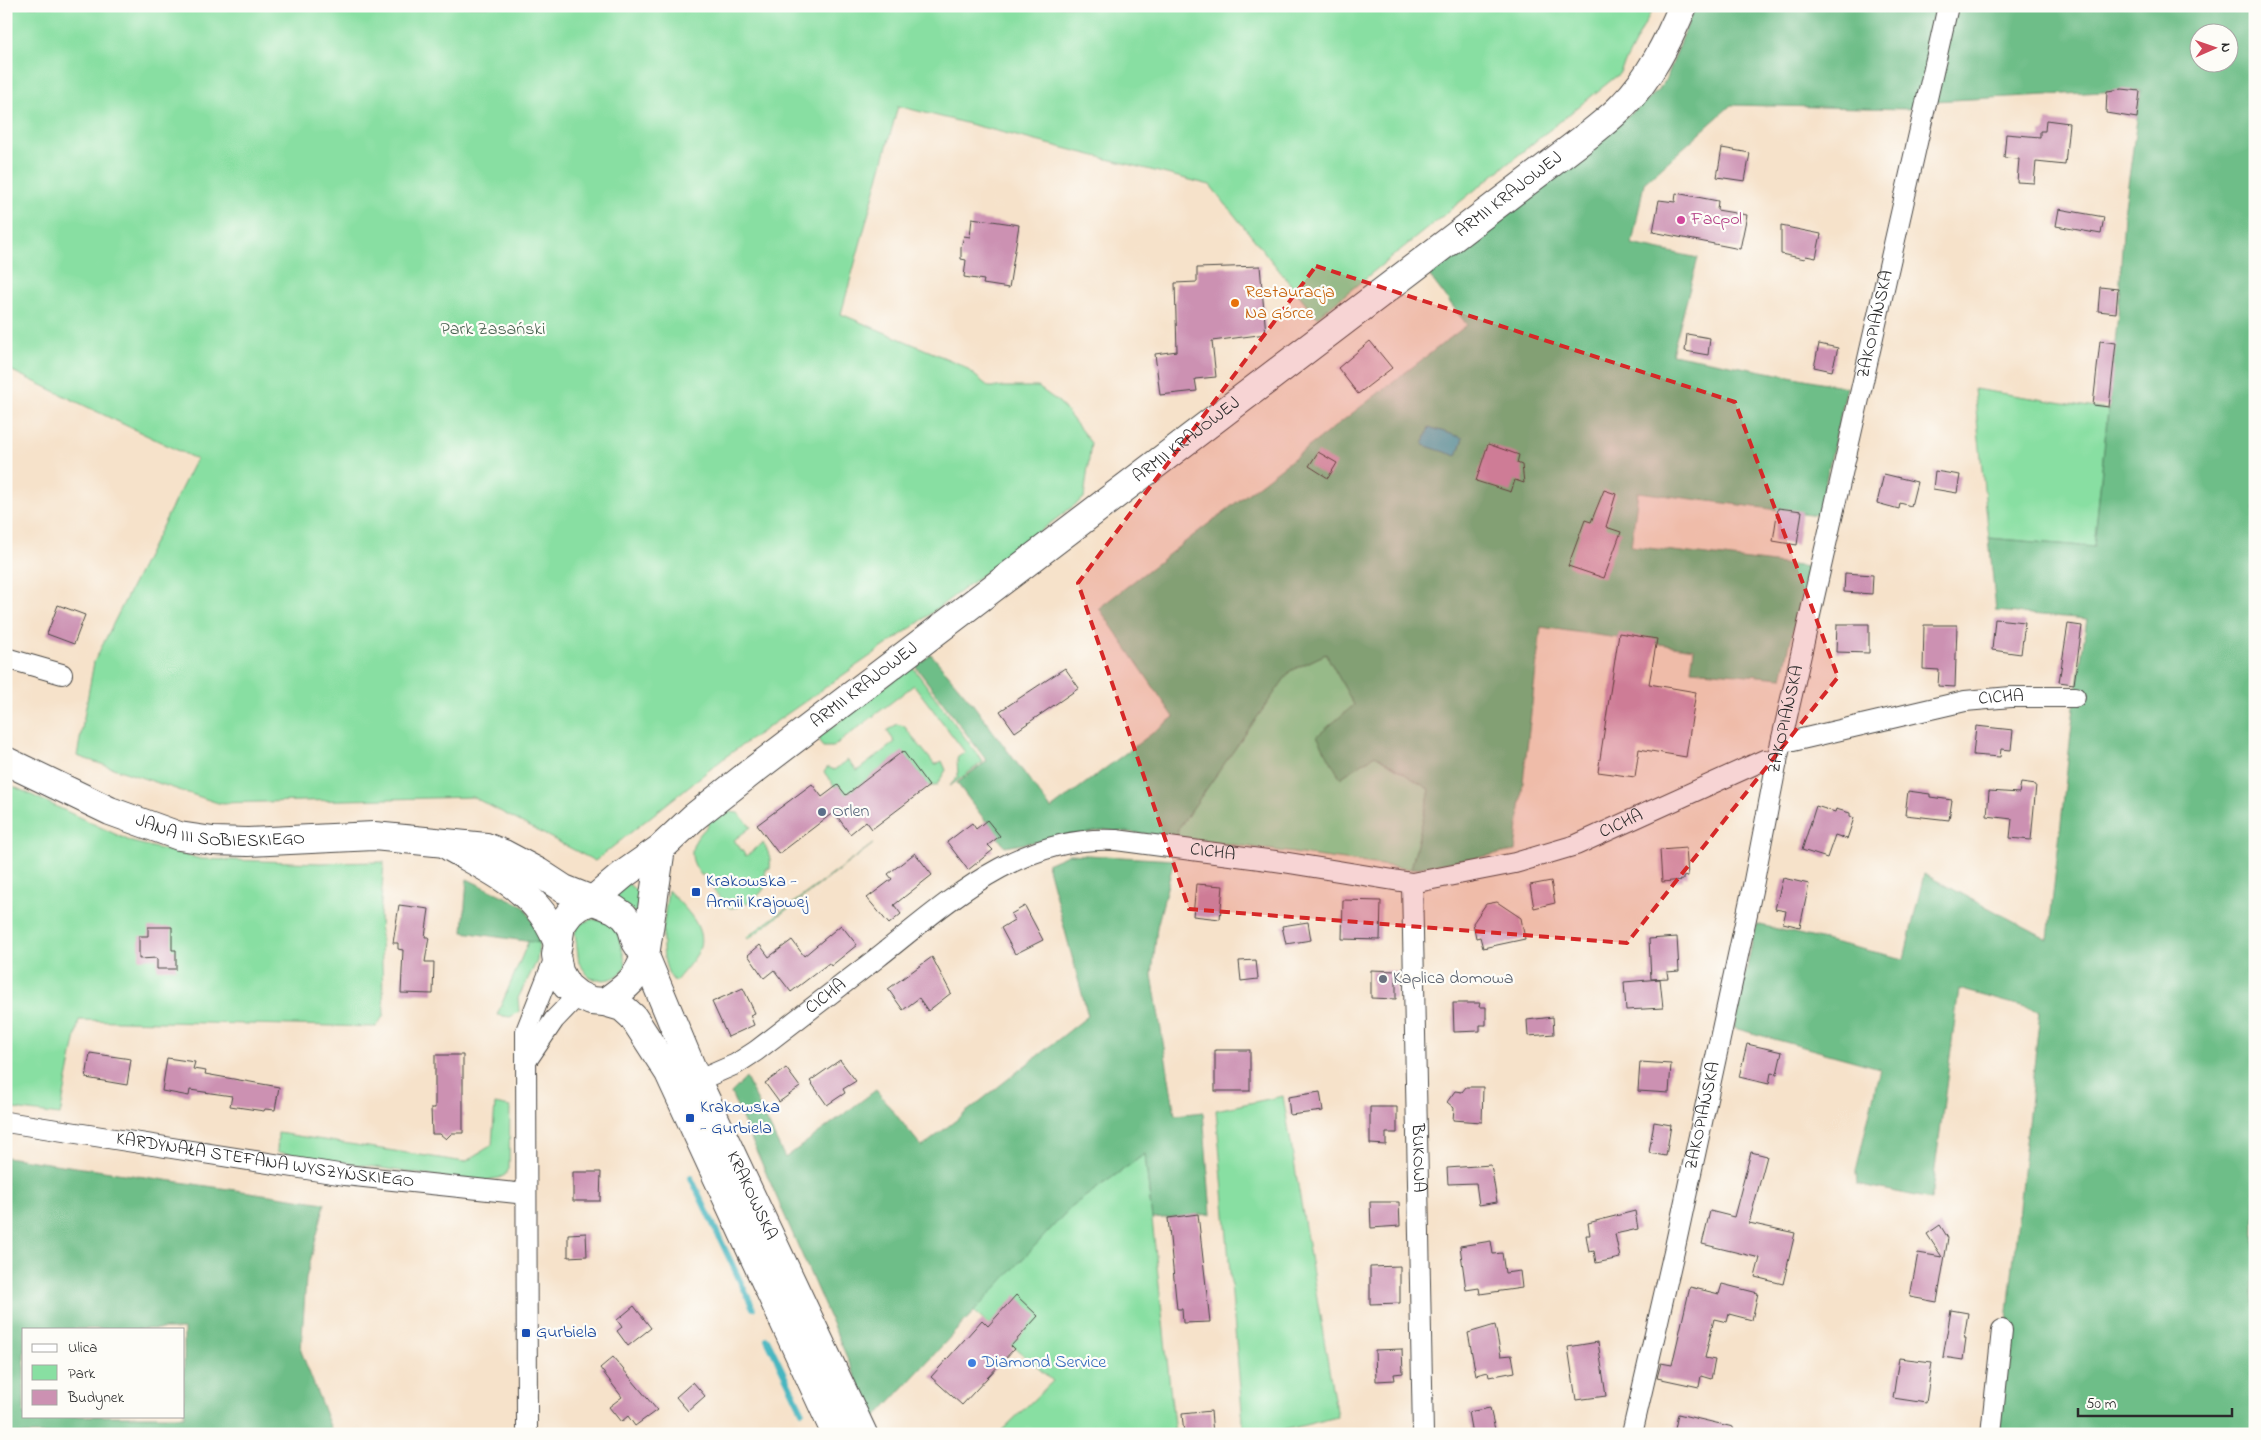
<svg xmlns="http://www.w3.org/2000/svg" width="2261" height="1440" font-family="'Indie Flower',sans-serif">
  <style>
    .green { fill: #88dfa2; stroke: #5a8566 }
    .forest { fill: #6ebe88; stroke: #4c745a; fill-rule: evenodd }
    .water { fill: #47b6c0; stroke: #397076 }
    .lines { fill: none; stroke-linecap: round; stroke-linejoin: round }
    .stream { stroke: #47b6c0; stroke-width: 6 }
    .building { fill: #cc91b2 }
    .street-casing { stroke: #494643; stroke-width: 22 }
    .secondary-casing { stroke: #494643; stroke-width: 30 }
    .street { stroke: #fff; stroke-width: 20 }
    .secondary { stroke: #fff; stroke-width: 28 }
    .marked { fill: #d62828; fill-opacity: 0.2; stroke: #d62828; stroke-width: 4; stroke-dasharray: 10 6; stroke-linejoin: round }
    .hotel-dot { fill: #d1479c; stroke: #fdfcf7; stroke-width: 2 }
    .food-dot { fill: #e8710a; stroke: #fdfcf7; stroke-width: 2 }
    .service-dot { fill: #5c6f8a; stroke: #fdfcf7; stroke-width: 2 }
    .transit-dot { fill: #1a4fb4; stroke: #fdfcf7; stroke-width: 2 }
    .worship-dot { fill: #6b7280; stroke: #fdfcf7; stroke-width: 2 }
    .shop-dot { fill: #3f7fe0; stroke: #fdfcf7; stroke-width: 2 }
    .labels { text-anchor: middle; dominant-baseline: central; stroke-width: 4.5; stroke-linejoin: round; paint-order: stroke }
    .street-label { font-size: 18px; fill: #2b2b2b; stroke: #fdfcf7 }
    .hotel-label { font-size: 18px; fill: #b23c85; stroke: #fdfcf7; text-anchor: start }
    .food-label { font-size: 18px; fill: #c56008; stroke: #fdfcf7; text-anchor: start }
    .park-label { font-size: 18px; fill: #47614f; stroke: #fdfcf7 }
    .service-label { font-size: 18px; fill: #4e5e75; stroke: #fdfcf7; text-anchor: start }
    .transit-label { font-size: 18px; fill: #164399; stroke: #fdfcf7; text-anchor: start }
    .worship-label { font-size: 18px; fill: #5b616d; stroke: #fdfcf7; text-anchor: start }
    .shop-label { font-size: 18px; fill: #366cbe; stroke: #fdfcf7; text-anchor: start }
  </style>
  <rect width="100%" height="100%" fill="#fdfcf7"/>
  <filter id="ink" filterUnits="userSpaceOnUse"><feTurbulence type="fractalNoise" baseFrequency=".02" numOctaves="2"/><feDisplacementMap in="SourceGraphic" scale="10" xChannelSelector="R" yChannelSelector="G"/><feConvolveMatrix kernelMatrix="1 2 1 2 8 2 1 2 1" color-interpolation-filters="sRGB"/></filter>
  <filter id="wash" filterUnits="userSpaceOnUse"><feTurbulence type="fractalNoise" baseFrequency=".0096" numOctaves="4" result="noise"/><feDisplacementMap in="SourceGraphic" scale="20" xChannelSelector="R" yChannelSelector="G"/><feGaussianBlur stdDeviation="1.12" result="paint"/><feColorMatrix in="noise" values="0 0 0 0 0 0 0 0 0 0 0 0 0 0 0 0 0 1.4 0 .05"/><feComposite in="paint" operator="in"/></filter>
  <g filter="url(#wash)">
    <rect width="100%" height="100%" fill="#f6e2ca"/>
    <g class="green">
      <path d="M6,6H1654L1619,74L1317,317L1210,185L898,106L841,314L962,365L989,387H1038L1060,403L1091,443L1084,498L918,623L728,755L595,861L473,797L218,803L77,756L94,662L196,459L6,368Z"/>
      <path d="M1974,389L2108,410L2094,547L1989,538Z"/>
      <path d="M1326,654L1355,706L1340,778L1375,755L1430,790L1411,869L1177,837L1178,829L1290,671Z"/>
      <path d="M912,666L983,762L950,786L958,776L957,758L965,752L914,685L833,747H823L819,742V737Z"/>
      <path d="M897,724L904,726L935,765L942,761L946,770L936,786H929L903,752L846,795L838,785L835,787L824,772L828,767L834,770L848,760L857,771L895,742L887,731Z"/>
      <path d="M6,783L132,842L201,859L320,863L384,862L380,915L384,1015L376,1027L79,1020L60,1115L6,1108Z"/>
      <path d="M720,811L738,813L751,827L734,840L746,856L763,843C769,852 771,858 770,869H765V876L769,877C765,894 748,907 730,908L713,890L716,887L705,873L702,876C685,856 691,841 709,825L705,820Z"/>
      <path d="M873,844L748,939L747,937Z"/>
      <path d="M627,883L641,894L638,915L614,897Z"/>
      <path d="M668,890C683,907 711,929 697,954C691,964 682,973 675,982C655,963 665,914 668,890Z"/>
      <path d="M591,919L606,921L617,931L626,964C621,980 603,983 589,977L579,963L575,933L577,926Z"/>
      <path d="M529,940L539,943L537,961L518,998L519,1012L510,1017L497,1015Z"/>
      <path d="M1283,1096L1337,1417L1269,1434H1244L1216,1110Z"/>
      <path d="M495,1104L510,1107L509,1169L505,1175L499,1178L486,1180L452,1179L277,1152L278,1133L465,1162L492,1145Z"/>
      <path d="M1145,1154L1175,1434H998L1053,1381L973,1311L1072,1206Z"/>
    </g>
    <g class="forest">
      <path d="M1695,6H2255V1434H1995L2040,1011L1959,989L1931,1199L1857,1184L1856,1171L1880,1068L1734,1028L1756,924L1904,959L1924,874L2048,939L2074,707L2087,619L1996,611L1989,538L2094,547L2118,314L2124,214L2141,90L1933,101L1908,109L1731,105L1644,183L1632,244L1698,258L1672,354L1847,387L1818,515L1638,492L1631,546L1808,567L1782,678L1691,670L1694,649L1541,627L1515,851L1411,869L1430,790L1375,755L1340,778L1317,736L1354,705L1326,654L1290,671L1178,829L1177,837L1105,830L1005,847L957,783L987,761L916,667L931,654L972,703L1051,809L1174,717L1099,608L1467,325L1429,275L1658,91L1667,77ZM2198,32H2228V62H2198Z"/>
      <path d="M1070,854L1174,860L1157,927L1152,975L1175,1115L1203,1112L1211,1214L1152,1219L1145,1154L1072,1206L874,1419L731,1093L746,1078L785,1158L876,1090L922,1147L1088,1016L1047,864Z"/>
      <path d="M467,879L524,906L538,931L539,943L463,932Z"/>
      <path d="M6,1157L325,1203L306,1278L301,1351L333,1434H6ZM24,1329H184V1416H24Z"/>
    </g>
    <path class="water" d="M1429,427L1463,438L1457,456L1423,445Z"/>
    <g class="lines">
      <g class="stream">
        <path d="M691,1178L753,1308"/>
        <path d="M767,1339L802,1411"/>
      </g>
    </g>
    <g id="blocks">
      <g class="building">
        <path d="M2122,89L2140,91L2137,118L2106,113L2107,91Z"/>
        <path d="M2046,120L2069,123L2065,165L2036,162L2034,183L2017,182L2019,159L2004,158L2006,134L2040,137V131H2045Z"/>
        <path d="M1722,148L1750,153L1745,181L1717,177Z"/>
        <path d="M1676,193L1718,201L1717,210L1747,215L1740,249L1653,232L1659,200L1675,202Z"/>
        <path d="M2059,209L2104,217L2101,234L2056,226Z"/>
        <path d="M972,218L1019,225L1009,288L983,284L984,280L964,277L966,260L961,259V247L964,236L970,237Z"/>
        <path d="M1781,226L1821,234L1816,258L1806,256L1805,259L1781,254Z"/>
        <path d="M1260,266L1266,334L1212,341L1216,377L1195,379L1197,391L1160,395L1155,354L1177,351L1175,283L1197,282V268Z"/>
        <path d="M2100,287L2118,289L2116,313L2098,311Z"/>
        <path d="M1687,334L1710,338L1708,355L1685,351Z"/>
        <path d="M1370,341L1392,368L1358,394L1338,368Z"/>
        <path d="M2100,341L2116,343L2109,407L2093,405Z"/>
        <path d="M1819,344L1838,348L1832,371L1814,367Z"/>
        <path d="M1488,444L1519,455L1517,463L1522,465L1524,483L1515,480L1511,492L1476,481Z"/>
        <path d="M1318,452L1337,463L1328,478L1309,466Z"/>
        <path d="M1935,471L1960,475L1957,493L1933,489Z"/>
        <path d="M1884,474L1917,482L1911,506L1900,503L1899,509L1877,503Z"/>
        <path d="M1604,490L1616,494L1606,527L1621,532L1604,578L1568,566L1585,520L1591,522Z"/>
        <path d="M1778,508L1802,511L1797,545L1773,541Z"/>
        <path d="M1845,573L1873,575L1872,594L1844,592Z"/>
        <path d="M58,605L85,615L74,644L47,634Z"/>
        <path d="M1995,619L2025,622L2021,654L1992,650Z"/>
        <path d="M1837,624H1869V653L1836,652Z"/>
        <path d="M2068,624L2082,626L2074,684L2059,682Z"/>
        <path d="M1924,625H1957L1955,687L1938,686L1939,670L1923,669Z"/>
        <path d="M1619,633L1657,639L1649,684L1696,692L1686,757L1639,749L1635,777L1598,772Z"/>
        <path d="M1065,668L1079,688L1015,732L1000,711Z"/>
        <path d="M1976,726L2013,730L2011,750L2001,749L2000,757L1973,755Z"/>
        <path d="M903,751L929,786L872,829L866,821L850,834L834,812L779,854L757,825L812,784L822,797L838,785L846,795Z"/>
        <path d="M2021,783L2036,785L2031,840L2010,838L2012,819L1987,816L1989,791L2019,793Z"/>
        <path d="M1908,791L1930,794V797L1952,800L1949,820L1905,815Z"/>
        <path d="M1816,806L1835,812L1836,809L1850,813V816L1854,818L1847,839L1835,835L1827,858L1802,850Z"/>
        <path d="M987,820L1000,836L988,845L993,850L968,870L947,842L972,823L976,829Z"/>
        <path d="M1686,848L1688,876L1683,877V880L1662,882L1660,850Z"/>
        <path d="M915,853L932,875L894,905L901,914L889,924L867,898L892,879L888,874Z"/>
        <path d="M1783,878L1809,884L1800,927L1783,923L1786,911L1775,909Z"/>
        <path d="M1551,881L1555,903L1534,908L1530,885Z"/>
        <path d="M1196,884L1223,886L1220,919L1193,916Z"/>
        <path d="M1343,900L1381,901L1380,940L1342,939Z"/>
        <path d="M1497,902L1521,918L1525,939L1483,948L1480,937L1476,938L1473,923L1486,904Z"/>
        <path d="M399,905L429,909L425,937H429L425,962H434L433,994L401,993L403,950L398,949V943H393Z"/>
        <path d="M1025,906L1043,940L1015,954L1001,928L1014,920L1011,914Z"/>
        <path d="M1308,922L1311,940L1286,944L1282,926Z"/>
        <path d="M841,925L857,945L831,966L829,963L791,992L774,970L764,978L748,955L760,945L769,957L792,940L804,956Z"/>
        <path d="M148,927H172V950H176V969H157V958L139,959V936H148Z"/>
        <path d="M1677,937L1679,971L1667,972L1668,978L1651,979L1649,939Z"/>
        <path d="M932,957L951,993L928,1011L919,998L903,1010L888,989Z"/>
        <path d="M1256,960L1258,979L1241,981L1239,961Z"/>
        <path d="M1371,970L1396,971V999L1371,998Z"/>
        <path d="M1660,979L1663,1008L1626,1010L1624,982Z"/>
        <path d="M743,988L755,1013L750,1015L754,1025L728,1037L712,1002Z"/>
        <path d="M1453,1003H1480L1479,1007H1486V1025H1480V1031L1454,1032Z"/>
        <path d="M1553,1017L1554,1034L1528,1036L1527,1020Z"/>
        <path d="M1747,1044L1782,1052L1777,1074L1771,1073L1769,1084L1739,1077Z"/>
        <rect x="1215" y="1050" width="35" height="41"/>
        <path d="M90,1053L131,1059L127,1085L86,1078Z"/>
        <path d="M435,1055H463V1133H452L446,1139L440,1134H432L431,1108H435Z"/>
        <path d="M167,1058L195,1062L193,1069L206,1071L205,1074L279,1087L275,1110L265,1109L264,1111L230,1106L232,1096L190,1090L189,1096L162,1091Z"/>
        <path d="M840,1060L856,1081L843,1089L845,1093L827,1105L810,1081Z"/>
        <path d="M1640,1062L1671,1064L1669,1093L1638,1091Z"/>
        <path d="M786,1068L800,1087L779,1102L765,1083Z"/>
        <path d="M1466,1087H1483L1482,1122L1453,1120L1454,1108L1447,1102L1455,1091L1462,1092Z"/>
        <path d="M1320,1092L1323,1111L1290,1115L1288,1097Z"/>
        <path d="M1370,1107H1397V1133H1386V1145L1370,1144Z"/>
        <path d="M1654,1122L1671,1125L1666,1156L1649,1153Z"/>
        <path d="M1751,1152L1767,1156L1749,1223L1795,1233L1783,1284L1755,1277L1760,1258L1702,1244L1710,1211L1734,1217Z"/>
        <path d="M1491,1165L1497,1202L1479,1205L1476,1183L1448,1184L1447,1168Z"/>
        <path d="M573,1172H601L600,1201H573Z"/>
        <path d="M1370,1202H1399L1400,1226L1371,1228Z"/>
        <path d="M1635,1211L1638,1229L1615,1234L1620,1258L1596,1263L1594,1251L1589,1252L1586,1235H1590L1588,1223Z"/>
        <path d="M1198,1214L1210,1322L1183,1323L1182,1309H1177L1168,1218Z"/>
        <path d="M1940,1225L1948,1238L1937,1302L1910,1297L1918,1253L1942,1257L1927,1234Z"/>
        <path d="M586,1233L587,1256L568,1257V1234Z"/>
        <path d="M1491,1241L1493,1254L1502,1253L1505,1273L1520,1271L1522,1288L1480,1294L1479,1288L1466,1290L1460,1246Z"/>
        <path d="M1400,1266V1303L1370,1304V1267Z"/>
        <path d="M1722,1284L1758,1293L1752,1320L1729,1314L1727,1322L1714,1319L1705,1358L1715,1360L1711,1379L1701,1376L1699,1387L1657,1378L1661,1363L1672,1365L1690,1287L1719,1294Z"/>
        <path d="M1016,1295L1038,1316L1011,1346L1014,1349L962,1405L931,1377L982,1320L988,1326Z"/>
        <path d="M634,1306L651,1328L628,1346L617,1331L622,1327L617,1320Z"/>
        <path d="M1951,1310L1968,1313L1964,1338H1966L1963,1360L1943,1357Z"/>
        <path d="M1495,1325L1501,1356L1512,1355L1515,1372L1489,1377L1488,1372L1476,1375L1468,1333Z"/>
        <path d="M1598,1342L1606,1396L1576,1400L1568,1347Z"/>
        <path d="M1402,1349L1403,1373L1394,1374L1395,1380L1376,1381L1375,1350Z"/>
        <path d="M613,1357L657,1410L635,1426L628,1416L621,1422L609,1407L622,1397L600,1368Z"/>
        <path d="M1899,1358L1932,1362L1926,1403L1893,1398Z"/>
        <path d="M693,1382L705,1396L688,1411L676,1397Z"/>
        <path d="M1490,1408L1496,1434H1472L1468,1412Z"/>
        <path d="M1211,1411L1213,1434H1184L1182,1414Z"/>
        <path d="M1678,1414L1733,1427V1434H1674Z"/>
      </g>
    </g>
  </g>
  <g filter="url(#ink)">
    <use href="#blocks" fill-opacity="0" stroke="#494643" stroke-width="1"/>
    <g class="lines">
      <g class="street-casing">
        <g id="street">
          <path d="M6,658L62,674"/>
          <path id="s1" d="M1782,739L1793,741L1965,701L2011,697H2075"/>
          <path id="s2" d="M1412,883L1423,1434"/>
          <path d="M527,1060L554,1020L578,995"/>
          <path id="s3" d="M697,1081L736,1064L756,1051C796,1020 837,989 877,958C948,902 1019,834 1116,840L1283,862L1412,883L1515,863L1576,845L1764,760L1777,762"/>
          <path id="s4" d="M6,1122L345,1175L526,1194"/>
          <path d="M527,1434L526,1031L556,955"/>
          <path id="s5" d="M1632,1434L1675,1247L1753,886L1778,756L1948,6"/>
          <path d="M1991,1434L2002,1330"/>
        </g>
      </g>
      <g class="secondary-casing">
        <g id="secondary">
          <path id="s6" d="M6,761L110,811L179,836L213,841L248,842L374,836L486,847L504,854L538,872L564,889L614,909L624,916L631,925L636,942L645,956L697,1081L863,1434"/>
          <path d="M450,847C479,864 514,880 536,906C546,917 552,929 558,943"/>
          <path id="s7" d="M661,848L645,956C636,981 626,987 605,1002L591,1001L578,995L567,986L559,972L556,955L561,925L570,913L579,906L592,901L624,874L661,848L694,817L750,773L1591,133C1602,124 1614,115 1623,105C1650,78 1668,41 1683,6"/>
          <path d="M605,1002L622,1007L633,1017L669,1073L836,1434"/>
        </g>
      </g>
      <use href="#street" class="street"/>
      <use href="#secondary" class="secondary"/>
    </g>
  </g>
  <path class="marked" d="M1316,266L1735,402L1838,677L1627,943L1189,909L1078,583Z"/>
  <circle class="hotel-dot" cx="1681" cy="220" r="5"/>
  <circle class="food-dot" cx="1235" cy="303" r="5"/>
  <circle class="service-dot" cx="822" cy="812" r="5"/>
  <g class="transit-dot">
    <rect x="691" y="887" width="10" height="10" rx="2.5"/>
    <rect x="685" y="1113" width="10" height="10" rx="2.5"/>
    <rect x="521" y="1328" width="10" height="10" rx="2.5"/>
  </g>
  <circle class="worship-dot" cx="1383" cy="979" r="5"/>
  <circle class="shop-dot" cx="972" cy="1363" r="5"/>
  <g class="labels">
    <g class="street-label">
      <text stroke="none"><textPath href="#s7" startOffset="1476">ARMII KRAJOWEJ</textPath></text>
      <text stroke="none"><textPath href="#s5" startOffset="1136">ZAKOPIAŃSKA</textPath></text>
      <text stroke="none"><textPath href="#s7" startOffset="1071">ARMII KRAJOWEJ</textPath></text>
      <text stroke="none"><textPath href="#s7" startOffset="666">ARMII KRAJOWEJ</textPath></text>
      <text stroke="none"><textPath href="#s1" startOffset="224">CICHA</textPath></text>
      <text stroke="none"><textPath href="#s5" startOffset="731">ZAKOPIAŃSKA</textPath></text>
      <text stroke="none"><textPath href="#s3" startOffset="1010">CICHA</textPath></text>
      <text stroke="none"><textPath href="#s6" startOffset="229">JANA III SOBIESKIEGO</textPath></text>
      <text stroke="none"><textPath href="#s3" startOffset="590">CICHA</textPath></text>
      <text stroke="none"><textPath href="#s3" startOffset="155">CICHA</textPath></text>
      <text stroke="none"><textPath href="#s5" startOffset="326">ZAKOPIAŃSKA</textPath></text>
      <text stroke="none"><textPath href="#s2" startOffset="275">BUKOWA</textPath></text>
      <text stroke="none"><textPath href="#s4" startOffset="262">KARDYNAŁA STEFANA WYSZYŃSKIEGO</textPath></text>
      <text stroke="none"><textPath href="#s6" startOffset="960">KRAKOWSKA</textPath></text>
    </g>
    <g class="hotel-label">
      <text x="1691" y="220">Facpol</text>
    </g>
    <g class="food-label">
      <text x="1245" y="293">Restauracja<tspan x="1245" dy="21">Na Górce</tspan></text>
    </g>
    <g class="park-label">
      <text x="493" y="330">Park Zasański</text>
    </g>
    <g class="service-label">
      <text x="832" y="812">Orlen</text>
    </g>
    <g class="transit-label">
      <text x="706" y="882">Krakowska -<tspan x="706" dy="21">Armii Krajowej</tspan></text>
      <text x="700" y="1108">Krakowska<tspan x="700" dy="21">- Gurbiela</tspan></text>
      <text x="536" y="1333">Gurbiela</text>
    </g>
    <g class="worship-label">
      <text x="1393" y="979">Kaplica domowa</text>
    </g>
    <g class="shop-label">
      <text x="982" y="1363">Diamond Service</text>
    </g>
  </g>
  <rect width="2261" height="1440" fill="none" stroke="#fdfcf7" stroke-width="25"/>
  <rect x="22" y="1328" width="162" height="90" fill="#fdfcf7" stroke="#a9a8a5"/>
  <rect x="32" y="1344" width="25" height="8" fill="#ffffff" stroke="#a9a8a5"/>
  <text x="68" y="1352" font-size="15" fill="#2b2b2b">Ulica</text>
  <rect x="32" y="1365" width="25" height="15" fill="#88dfa2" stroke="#a9a8a5"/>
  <text x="68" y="1378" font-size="15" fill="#2b2b2b">Park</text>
  <rect x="32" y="1390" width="25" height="15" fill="#cc91b2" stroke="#a9a8a5"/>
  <text x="68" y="1402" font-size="15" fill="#2b2b2b">Budynek</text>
  <g transform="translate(2214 48) rotate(88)"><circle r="24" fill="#fdfcf7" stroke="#a9a8a5"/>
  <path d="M0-4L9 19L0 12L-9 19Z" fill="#d1495b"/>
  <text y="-8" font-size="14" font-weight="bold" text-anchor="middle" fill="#2b2b2b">N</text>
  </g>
  <path d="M2078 1408v8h154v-8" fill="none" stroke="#2b2b2b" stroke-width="2.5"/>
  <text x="2086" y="1408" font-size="15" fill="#2b2b2b" stroke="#fdfcf7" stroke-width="4" paint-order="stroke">50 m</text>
</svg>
